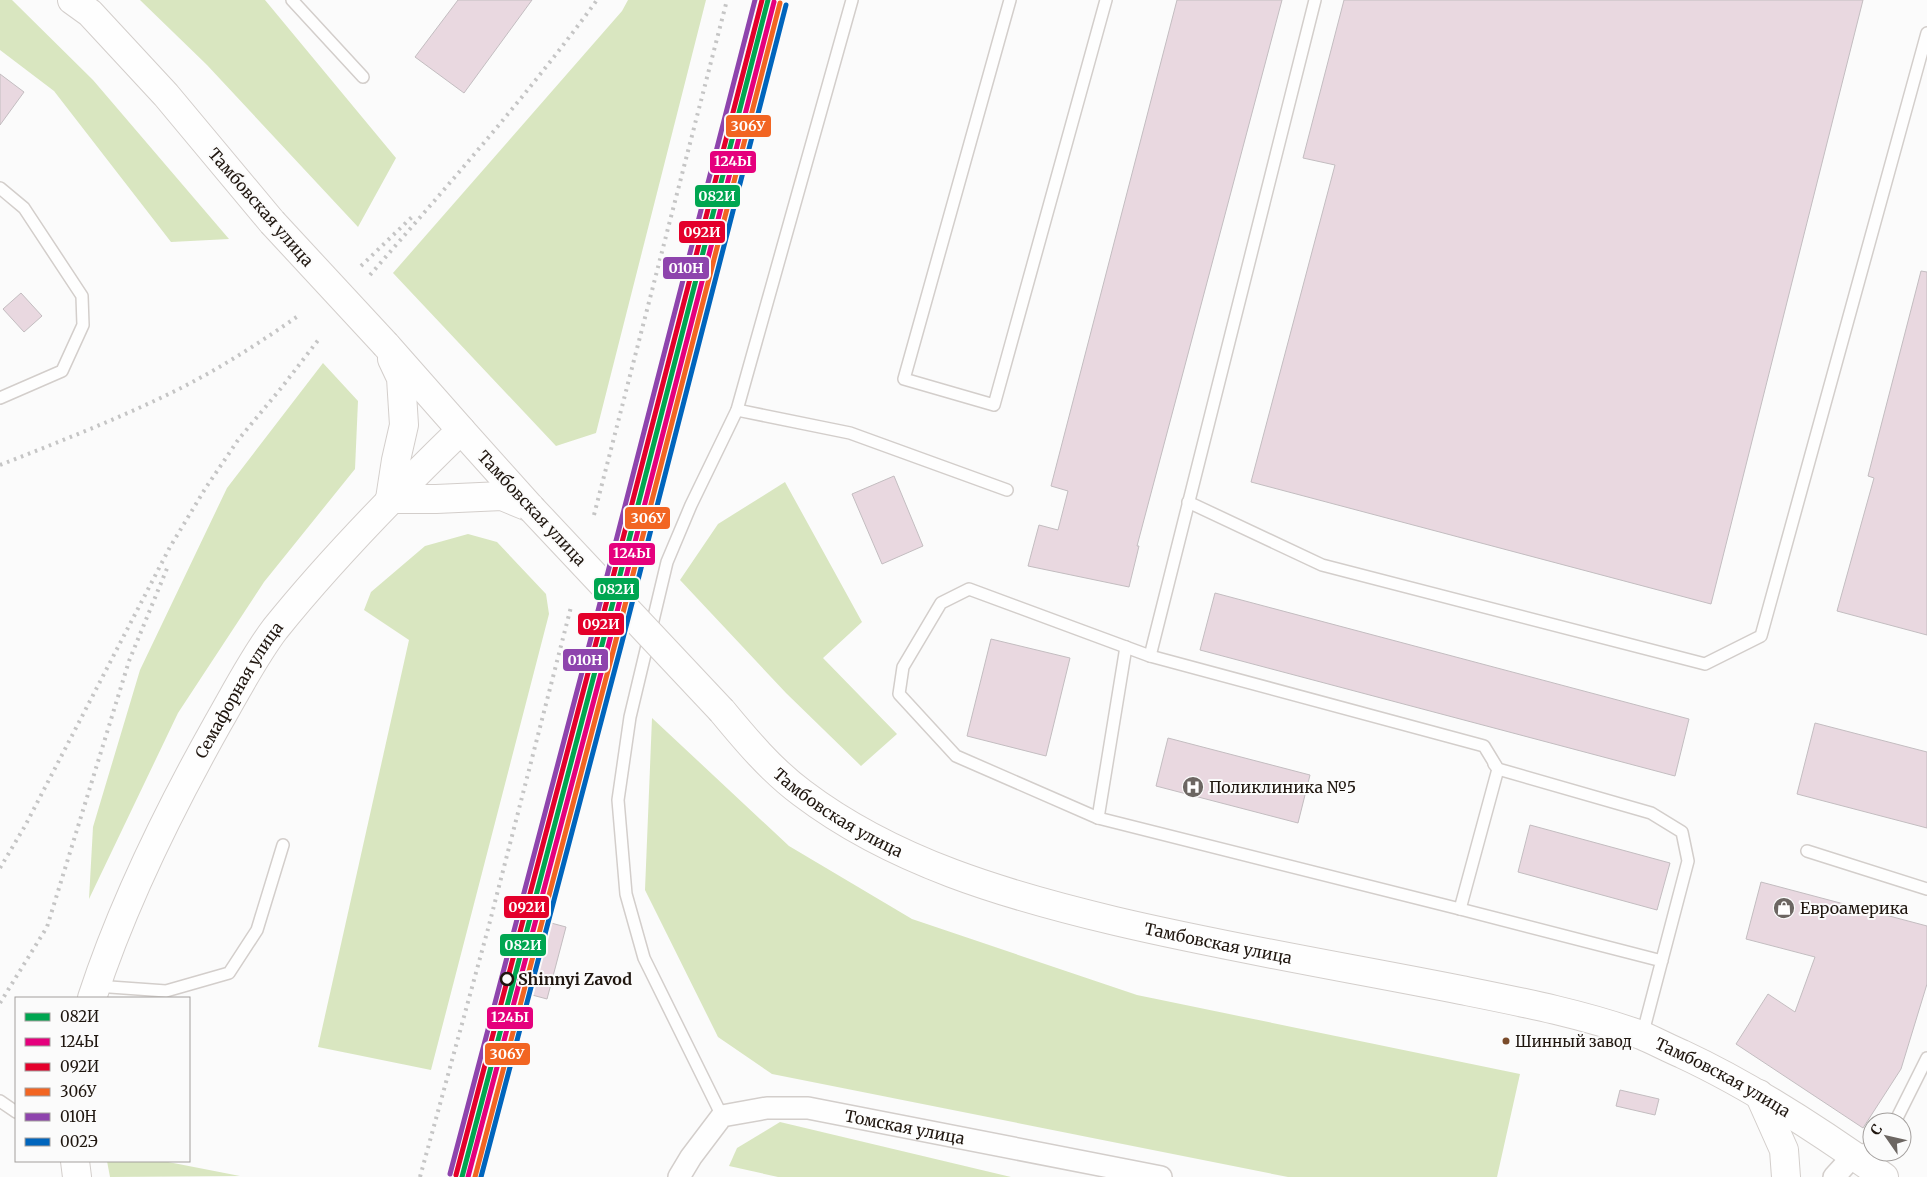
<svg xmlns="http://www.w3.org/2000/svg" width="1927" height="1177" font-family="Merriweather,serif">
  <style>
    .green { fill: #d9e6c0 }
    .building { fill: #e9d8e0; stroke: #c3bdc0 }
    .lines { fill: none; stroke-linecap: round; stroke-linejoin: round }
    .service-casing { stroke: #d3cecb; stroke-width: 14 }
    .minor-casing { stroke: #d3cecb; stroke-width: 24 }
    .primary-casing { stroke: #d3cecb; stroke-width: 30 }
    .trunk-casing { stroke: #d3cecb; stroke-width: 30 }
    .service { stroke: #fefefe; stroke-width: 11 }
    .minor { stroke: #fefefe; stroke-width: 21 }
    .primary { stroke: #fefefe; stroke-width: 28 }
    .trunk { stroke: #fefefe; stroke-width: 28 }
    .rail { stroke: #c5c5c5; stroke-width: 4; stroke-dasharray: 2.5 5; stroke-linecap: butt }
    .primary-bridge-casing { stroke: #d3cecb; stroke-width: 30; stroke-linecap: butt }
    .trunk-bridge-casing { stroke: #d3cecb; stroke-width: 30; stroke-linecap: butt }
    .primary-bridge { stroke: #fefefe; stroke-width: 28 }
    .trunk-bridge { stroke: #fefefe; stroke-width: 28 }
    .rail-1-casing { stroke: #fbfbfb; stroke-width: 9 }
    .rail-2-casing { stroke: #fbfbfb; stroke-width: 9 }
    .rail-3-casing { stroke: #fbfbfb; stroke-width: 9 }
    .rail-4-casing { stroke: #fbfbfb; stroke-width: 9 }
    .rail-5-casing { stroke: #fbfbfb; stroke-width: 9 }
    .rail-6-casing { stroke: #fbfbfb; stroke-width: 9 }
    .rail-1 { stroke: #00a651; stroke-width: 5 }
    .rail-2 { stroke: #e5007d; stroke-width: 5 }
    .rail-3 { stroke: #e4002b; stroke-width: 5 }
    .rail-4 { stroke: #f26522; stroke-width: 5 }
    .rail-5 { stroke: #8e44ad; stroke-width: 5 }
    .rail-6 { stroke: #0065bd; stroke-width: 5 }
    .stop-dot { fill: #fbfbfb; stroke: #1f160f; stroke-width: 2.5 }
    .bus-dot { fill: #7a4b2a; stroke: #fbfbfb; stroke-width: 2 }
    .labels { text-anchor: middle; dominant-baseline: central; stroke-width: 4; stroke-linejoin: round; paint-order: stroke }
    .bus-label { font-size: 15px; fill: #1f160f; stroke: #fbfbfb; text-anchor: start }
    .street-label { font-size: 16px; fill: #1f160f; stroke: #fbfbfb }
    .poi-label { font-size: 16px; fill: #1f160f; stroke: #fbfbfb; text-anchor: start }
    .stop-label { font-size: 16px; font-weight: bold; fill: #1f160f; stroke: #fbfbfb; text-anchor: start }
    .line-badge { stroke: #fbfbfb; stroke-width: 2 }
    .badge-label { font-size: 14px; text-anchor: middle; font-weight: bold; fill: #fff }
  </style>
  <rect width="100%" height="100%" fill="#fbfbfb"/>
  <g class="green">
    <path d="M0,0H12L93,80L229,239L171,242L54,91L0,50Z"/>
    <path d="M140,0H265L396,158L358,227L207,65Z"/>
    <path d="M628,0H706L596,433L556,446L393,273L622,11Z"/>
    <path d="M323,363L358,401L355,469L264,582L178,713L89,899L93,827L140,670L227,488Z"/>
    <path d="M785,482L862,622L823,658L897,734L861,766L786,693L680,580L718,524Z"/>
    <path d="M468,534L497,542L546,594L549,614L431,1070L318,1047L409,640L364,610L371,592L425,546Z"/>
    <path d="M652,718L789,846L912,919L1137,995L1520,1074L1497,1177H1288L772,1074L718,1037L645,890Z"/>
    <path d="M780,1122L1011,1177H778L729,1166L737,1148Z"/>
    <path d="M107,1161H163L240,1176L110,1177Z"/>
  </g>
  <g class="building">
    <path d="M458,0H532L464,93L415,57Z"/>
    <path d="M1177,0H1282L1137,546H1139L1129,587L1028,566L1039,525L1058,530L1068,491L1051,486Z"/>
    <path d="M1344,0H1863L1711,604L1251,482L1335,165L1303,158Z"/>
    <path d="M0,74L24,92L0,125Z"/>
    <path d="M1921,271L1927,272V635L1837,611L1874,478L1868,476Z"/>
    <path d="M21,293L42,316L24,332L3,309Z"/>
    <path d="M894,476L923,546L882,564L852,494Z"/>
    <path d="M1215,593L1689,719L1675,776L1200,650Z"/>
    <path d="M991,639L1070,658L1046,756L967,736Z"/>
    <path d="M1815,723L1927,752V828L1797,794Z"/>
    <path d="M1168,738L1310,775L1298,823L1156,786Z"/>
    <path d="M1530,825L1670,863L1657,910L1518,872Z"/>
    <path d="M1761,882L1927,926V984L1901,1069L1863,1128L1736,1044L1768,994L1795,1012L1815,957L1746,939Z"/>
    <path d="M540,920L566,927L547,999L521,992Z"/>
    <path d="M1620,1090L1659,1099L1655,1115L1616,1106Z"/>
  </g>
  <g class="lines">
    <g class="service-casing">
      <g id="service">
        <path d="M292,0L363,77"/>
        <path d="M1010,0L904,379L994,405L1106,0"/>
        <path d="M0,188L24,208L82,296L83,325L62,371L0,398"/>
        <path d="M737,410L850,433L1007,490"/>
        <path d="M1188,502L1322,565L1705,664L1761,636L1927,33"/>
        <path d="M1150,656L1315,0"/>
        <path d="M1098,818L1126,647"/>
        <path d="M1807,851L1927,889"/>
        <path d="M1460,909L1498,769L1494,764"/>
        <path d="M96,986L166,991L229,973L257,930L283,845"/>
        <path d="M1642,1036L1688,861L1682,832L1651,813L1498,769L1484,746L1150,656L969,589L941,603L903,667L899,694L956,756L1098,818L1460,909L1662,961"/>
        <path d="M0,1101L16,1112"/>
        <path d="M722,1116L644,958L626,894L618,800L630,717L667,562L691,505L737,410L852,0"/>
        <path d="M1895,1122L1927,1058"/>
        <path d="M1855,1154L1872,1146"/>
      </g>
    </g>
    <g class="minor-casing">
      <g id="minor">
        <path id="s1" d="M679,1177L691,1157L722,1116L767,1108H808L1161,1177"/>
        <path d="M1834,1177L1854,1155"/>
      </g>
    </g>
    <g class="primary-casing">
      <g id="primary">
        <path d="M461,430L531,508"/>
        <path id="s2" d="M722,711C746,740 771,770 802,793C893,862 1006,895 1115,921C1229,948 1345,967 1461,990C1521,1002 1583,1014 1641,1035C1655,1041 1668,1048 1682,1054C1753,1087 1820,1131 1884,1177"/>
        <path d="M1759,1094L1784,1150L1786,1177"/>
      </g>
    </g>
    <g class="trunk-casing">
      <g id="trunk">
        <path d="M72,0L90,13L166,95L272,222"/>
        <path d="M390,499L396,460L404,425L401,378L392,359"/>
        <path d="M390,499H436L502,496L531,508"/>
        <path id="s3" d="M92,998C123,903 169,810 218,723C236,692 253,658 275,629C332,558 396,493 461,430L386,345"/>
        <path d="M75,1161L77,1177"/>
      </g>
    </g>
    <use href="#service" class="service"/>
    <use href="#minor" class="minor"/>
    <use href="#primary" class="primary"/>
    <use href="#trunk" class="trunk"/>
    <g class="rail">
      <path d="M361,266L414,215"/>
      <path d="M370,275C448,185 527,96 597,0"/>
      <path d="M0,465C61,441 123,417 181,388C222,367 261,342 298,316"/>
      <path d="M594,515L727,0"/>
      <path d="M0,868L25,826L170,547L205,489L238,440L282,387L319,339"/>
      <path d="M0,1003L47,927L129,661L168,566"/>
      <path d="M420,1177L488,929L571,607"/>
    </g>
    <g class="primary-bridge-casing">
      <path id="primary-bridge" d="M531,508L722,711"/>
    </g>
    <g class="trunk-bridge-casing">
      <path id="trunk-bridge" d="M272,222L386,345"/>
    </g>
    <use href="#primary-bridge" class="primary-bridge"/>
    <use href="#trunk-bridge" class="trunk-bridge"/>
    <g class="rail-1-casing">
      <path id="rail-1" d="M462,1177L603,641L768,0"/>
    </g>
    <g class="rail-2-casing">
      <path id="rail-2" d="M468,1177L609,643L774,2"/>
    </g>
    <g class="rail-3-casing">
      <path id="rail-3" d="M456,1175L597,639L762,0"/>
    </g>
    <g class="rail-4-casing">
      <path id="rail-4" d="M475,1177L615,644L780,3"/>
    </g>
    <g class="rail-5-casing">
      <path id="rail-5" d="M450,1174L591,638L755,0"/>
    </g>
    <g class="rail-6-casing">
      <path id="rail-6" d="M481,1177L621,646L786,5"/>
    </g>
    <use href="#rail-1" class="rail-1"/>
    <use href="#rail-2" class="rail-2"/>
    <use href="#rail-3" class="rail-3"/>
    <use href="#rail-4" class="rail-4"/>
    <use href="#rail-5" class="rail-5"/>
    <use href="#rail-6" class="rail-6"/>
  </g>
  <defs>
    <g id="hospital-disc" transform="scale(1.125)"><circle r="9.5" fill="#6c6662" stroke="#fbfbfb"/><path d="M-5-5h3v3.5h4V-5h3V5h-3V1.5h-4V5h-3Z" fill="#fff"/></g>
    <g id="shop-disc" transform="scale(1.125)"><circle r="9.5" fill="#6c6662" stroke="#fbfbfb"/><path d="M-5-2.5h2.3a2.7 3.5 0 0 1 5.4 0H5L5.5 6h-11ZM-1.5-2.5h3a1.5 2.3 0 0 0-3 0Z" fill="#fff"/></g>
  </defs>
  <g fill-rule="evenodd">
    <use href="#hospital-disc" x="1193" y="787"/>
    <use href="#shop-disc" x="1784" y="908"/>
  </g>
  <circle class="stop-dot" cx="507" cy="979" r="6"/>
  <circle class="bus-dot" cx="1506" cy="1041" r="4.5"/>
  <g class="labels">
    <g class="bus-label">
      <text x="1515" y="1041">Шинный завод</text>
    </g>
    <g class="street-label">
      <text transform="translate(261 207) rotate(49)">Тамбовская улица</text>
      <text transform="translate(532 508) rotate(47)">Тамбовская улица</text>
      <text stroke="none"><textPath href="#s3" startOffset="342">Семафорная улица</textPath></text>
      <text stroke="none"><textPath href="#s2" startOffset="156">Тамбовская улица</textPath></text>
      <text stroke="none"><textPath href="#s2" startOffset="561">Тамбовская улица</textPath></text>
      <text stroke="none"><textPath href="#s2" startOffset="1086">Тамбовская улица</textPath></text>
      <text stroke="none"><textPath href="#s1" startOffset="260">Томская улица</textPath></text>
    </g>
    <g class="poi-label">
      <text x="1209" y="787">Поликлиника №5</text>
      <text x="1800" y="908">Евроамерика</text>
    </g>
    <g class="stop-label">
      <text x="518" y="979">Shinnyi Zavod</text>
    </g>
  </g>
  <g class="line-badge">
    <rect x="725" y="114" width="47" height="24" rx="5" fill="#f26522"/>
    <rect x="709" y="150" width="48" height="24" rx="5" fill="#e5007d"/>
    <rect x="694" y="184" width="47" height="24" rx="5" fill="#00a651"/>
    <rect x="678" y="220" width="48" height="24" rx="5" fill="#e4002b"/>
    <rect x="662" y="256" width="48" height="24" rx="5" fill="#8e44ad"/>
    <rect x="624" y="506" width="47" height="24" rx="5" fill="#f26522"/>
    <rect x="608" y="542" width="48" height="24" rx="5" fill="#e5007d"/>
    <rect x="593" y="577" width="47" height="24" rx="5" fill="#00a651"/>
    <rect x="577" y="612" width="48" height="24" rx="5" fill="#e4002b"/>
    <rect x="562" y="648" width="47" height="24" rx="5" fill="#8e44ad"/>
    <rect x="503" y="895" width="47" height="24" rx="5" fill="#e4002b"/>
    <rect x="499" y="933" width="48" height="24" rx="5" fill="#00a651"/>
    <rect x="486" y="1006" width="48" height="24" rx="5" fill="#e5007d"/>
    <rect x="484" y="1042" width="47" height="24" rx="5" fill="#f26522"/>
  </g>
  <g class="badge-label">
    <text x="748" y="131">306У</text>
    <text x="733" y="166">124Ы</text>
    <text x="717" y="201">082И</text>
    <text x="702" y="237">092И</text>
    <text x="686" y="273">010Н</text>
    <text x="648" y="523">306У</text>
    <text x="632" y="558">124Ы</text>
    <text x="616" y="594">082И</text>
    <text x="601" y="629">092И</text>
    <text x="585" y="665">010Н</text>
    <text x="527" y="912">092И</text>
    <text x="523" y="950">082И</text>
    <text x="510" y="1022">124Ы</text>
    <text x="507" y="1059">306У</text>
  </g>
  <rect x="15" y="997" width="175" height="165" fill="#fbfbfb" stroke="#a39f9d"/>
  <rect x="25" y="1013" width="25" height="8" fill="#00a651" stroke="#a39f9d"/>
  <text x="60" y="1022" font-size="15" fill="#1f160f">082И</text>
  <rect x="25" y="1038" width="25" height="8" fill="#e5007d" stroke="#a39f9d"/>
  <text x="60" y="1047" font-size="15" fill="#1f160f">124Ы</text>
  <rect x="25" y="1063" width="25" height="8" fill="#e4002b" stroke="#a39f9d"/>
  <text x="60" y="1072" font-size="15" fill="#1f160f">092И</text>
  <rect x="25" y="1088" width="25" height="8" fill="#f26522" stroke="#a39f9d"/>
  <text x="60" y="1097" font-size="15" fill="#1f160f">306У</text>
  <rect x="25" y="1113" width="25" height="8" fill="#8e44ad" stroke="#a39f9d"/>
  <text x="60" y="1122" font-size="15" fill="#1f160f">010Н</text>
  <rect x="25" y="1138" width="25" height="8" fill="#0065bd" stroke="#a39f9d"/>
  <text x="60" y="1147" font-size="15" fill="#1f160f">002Э</text>
  <g transform="translate(1887 1137) rotate(304)"><circle r="24" fill="#fbfbfb" stroke="#a39f9d"/>
  <path d="M0-4L9 19L0 12L-9 19Z" fill="#6c6662"/>
  <text y="-8" font-size="14" font-weight="bold" text-anchor="middle" fill="#1f160f">С</text>
  </g>
</svg>
